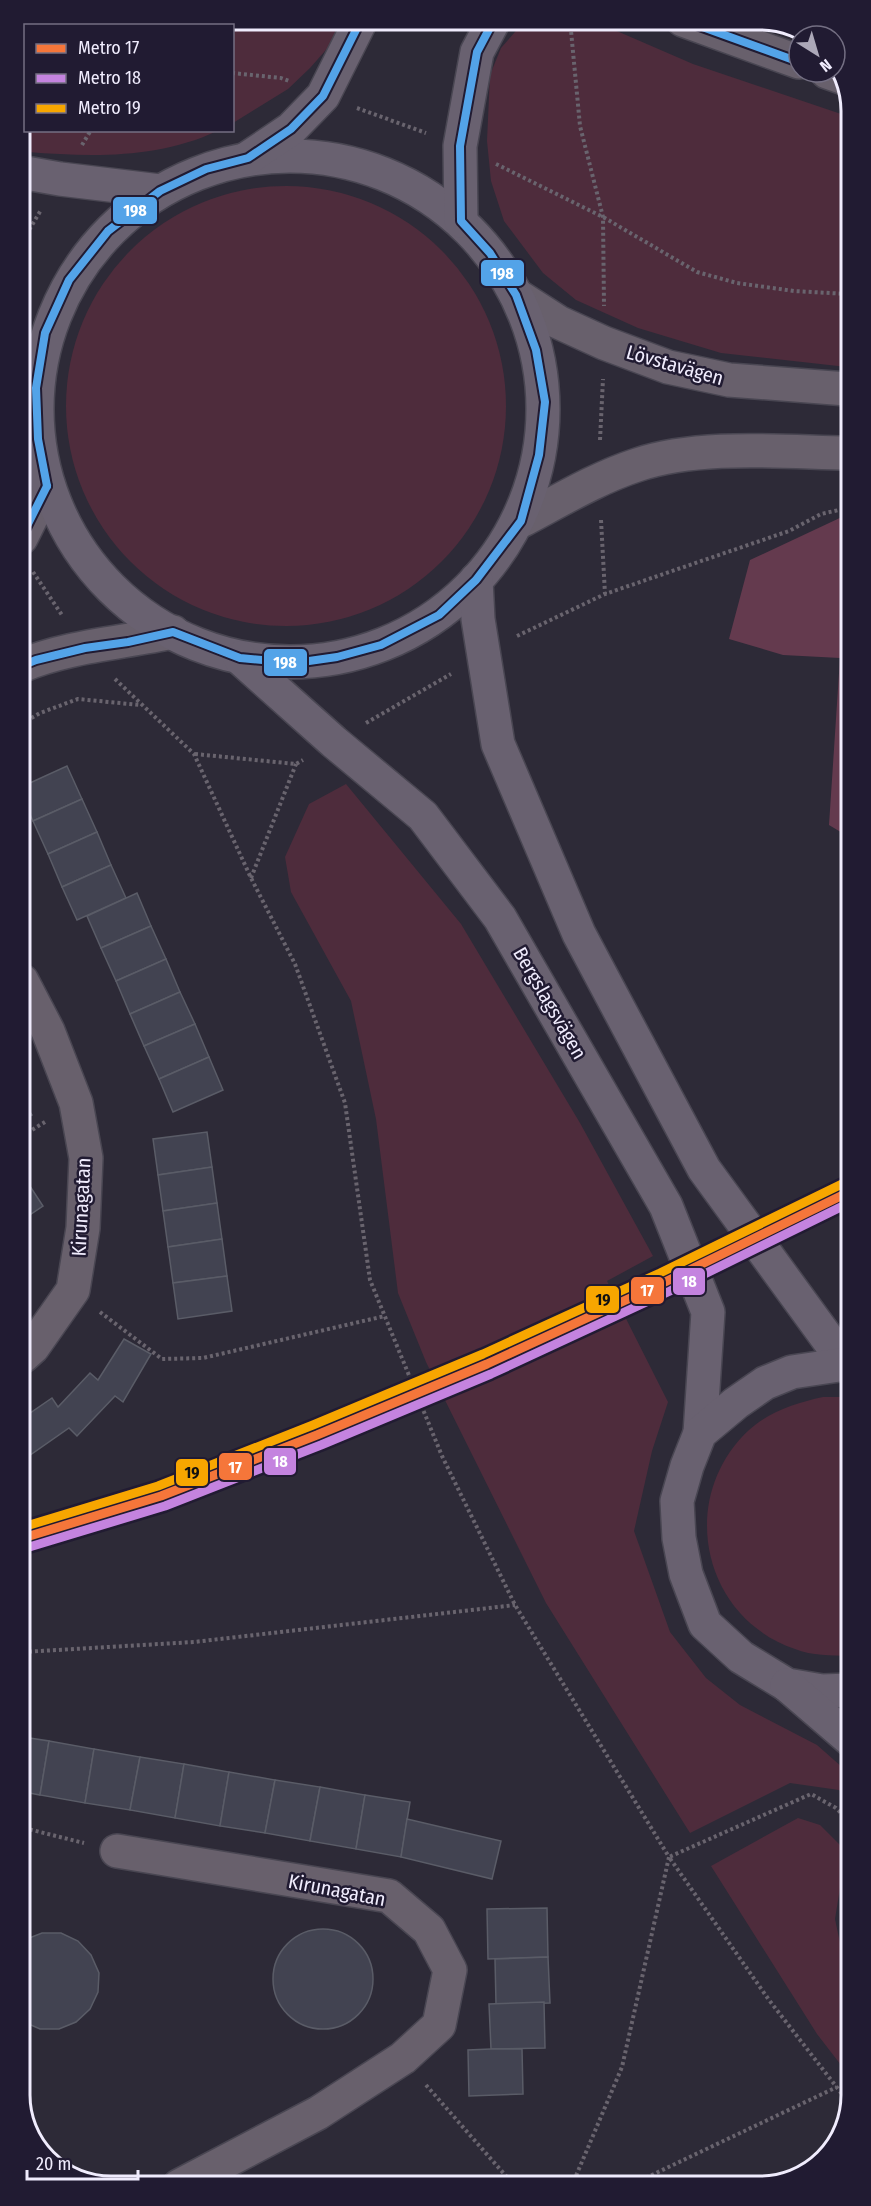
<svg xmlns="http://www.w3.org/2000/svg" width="871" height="2206" font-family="'Fira Sans Condensed',sans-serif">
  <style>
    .green { fill: #4e2c3c }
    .forest { fill: #643a4e }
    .building { fill: #424351; stroke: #5a5c67; stroke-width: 1.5 }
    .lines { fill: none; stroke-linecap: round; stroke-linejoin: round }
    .minor-casing { stroke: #494652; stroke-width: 36 }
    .major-casing { stroke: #494652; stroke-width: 36 }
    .path { stroke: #69646e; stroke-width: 4; stroke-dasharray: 3 3; stroke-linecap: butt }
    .minor { stroke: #68606c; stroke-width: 33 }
    .major { stroke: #696170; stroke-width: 33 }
    .bus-1-casing { stroke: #211b32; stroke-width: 12 }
    .bus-1 { stroke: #53a3e8; stroke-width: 8 }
    .metro-1-casing { stroke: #211b32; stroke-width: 14 }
    .metro-2-casing { stroke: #211b32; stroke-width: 14 }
    .metro-3-casing { stroke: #211b32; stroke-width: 14 }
    .metro-1 { stroke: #f5763a; stroke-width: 9 }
    .metro-2 { stroke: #c483df; stroke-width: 9 }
    .metro-3 { stroke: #f7a600; stroke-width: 9 }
    .labels { text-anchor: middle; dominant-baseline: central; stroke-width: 5; stroke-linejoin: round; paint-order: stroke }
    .street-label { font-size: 20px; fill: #f0ecfd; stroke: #211b32 }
    .rim { fill: none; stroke: #f0ecfd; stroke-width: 3 }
    .line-badge { stroke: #211b32; stroke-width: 2 }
    .badge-label { font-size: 16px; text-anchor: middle; font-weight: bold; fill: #fff }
    .pale-badge-label { font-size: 16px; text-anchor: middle; font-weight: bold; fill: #111 }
  </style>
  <rect width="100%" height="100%" fill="#2d2a37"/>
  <g class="green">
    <path d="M111,20H340L332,43L310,68L288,89L233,123L232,26H97Z"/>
    <path d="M536,20H574L596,22L693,64L847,116V367L721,353L638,328L576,300L543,273L504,221L491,181L487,141L490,75L501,48L521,25Z"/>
    <path d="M25,93L26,130L217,131C158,159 91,157 28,152L20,149V105Z"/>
    <circle cx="286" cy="406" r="220"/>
    <path d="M346,784L461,924L580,1123L653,1256L607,1281L668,1402L652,1451L634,1531L670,1632L706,1678L740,1705L817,1745L851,1775V1805L839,1790L790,1783L690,1833L546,1603L426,1362L398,1293L376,1119L351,1001L291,892L285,857L309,804Z"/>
    <path d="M823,1397H850L849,1656C831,1655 812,1656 795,1649C701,1617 677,1497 749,1430C770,1411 796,1403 823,1397Z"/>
    <path d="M798,1818L820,1825L846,1851L835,1919L844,1962L851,1973V2078L817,2034L711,1866Z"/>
  </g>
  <path class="forest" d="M844,516H848L849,837L829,825L840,658L783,655L729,639L750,560Z"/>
  <g class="building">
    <path d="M67,766L82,799L33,821L21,794V787Z"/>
    <path d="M82,799L97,832L48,854L33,821Z"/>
    <path d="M97,832L111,865L62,887L48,854Z"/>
    <path d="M111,865L126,898L77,920L62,887Z"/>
    <path d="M137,893L151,926L101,948L87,916Z"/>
    <path d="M151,926L166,959L116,981L101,948Z"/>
    <path d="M166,959L180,992L130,1014L116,981Z"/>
    <path d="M180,992L195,1024L144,1046L130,1014Z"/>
    <path d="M195,1024L209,1057L159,1079L144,1046Z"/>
    <path d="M209,1057L223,1090L173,1112L159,1079Z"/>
    <path d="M22,1100L32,1115L22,1121Z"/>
    <path d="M207,1132L212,1167L158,1175L153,1139Z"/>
    <path d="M212,1167L217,1203L163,1211L158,1175Z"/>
    <path d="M22,1174L43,1206L22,1220Z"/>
    <path d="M217,1203L222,1239L168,1247L163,1211Z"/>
    <path d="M222,1239L227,1276L173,1283L168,1247Z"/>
    <path d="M227,1276L232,1311L178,1319L173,1283Z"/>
    <path d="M124,1339L151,1354L123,1402L115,1396L77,1436L69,1428L23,1460V1418L52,1398L58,1407L90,1373L98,1380Z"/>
    <path d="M23,1737L49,1741L40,1795L24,1792Z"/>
    <path d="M49,1741L94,1749L85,1803L40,1795Z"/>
    <path d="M94,1749L140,1757L130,1810L85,1803Z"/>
    <path d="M140,1757L184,1764L175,1818L130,1810Z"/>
    <path d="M184,1764L229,1772L220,1826L175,1818Z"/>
    <path d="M229,1772L275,1780L265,1833L220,1826Z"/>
    <path d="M275,1780L320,1787L310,1841L265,1833Z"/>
    <path d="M320,1787L365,1795L356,1849L310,1841Z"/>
    <path d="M365,1795L410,1802L401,1857L356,1849Z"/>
    <path d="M407,1819L501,1841L492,1879L401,1857Z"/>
    <path d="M547,1908L548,1957L488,1959L487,1909Z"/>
    <circle cx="323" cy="1979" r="50"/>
    <path d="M42,1933H61L78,1941L91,1955L99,1973L98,1992L90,2009L76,2022L59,2029H40L24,2022V1940Z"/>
    <path d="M548,1957L550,2003L496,2004L495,1959Z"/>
    <path d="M544,2002L545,2048L491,2049L489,2004Z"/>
    <path d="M491,2049H522L523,2094L469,2096L468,2050Z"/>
  </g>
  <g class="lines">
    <g class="minor-casing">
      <g id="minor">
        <path d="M683,20L799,62"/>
        <path d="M827,72L844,78"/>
        <path d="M516,295L558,322L604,343L668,367L729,380L847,389"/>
        <path d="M521,521C559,501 597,478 637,465C700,444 782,452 848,453"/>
        <path d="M21,538L47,486"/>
        <path d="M21,666C67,646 123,643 173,632"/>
        <path d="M22,981L48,1031L76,1103L86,1158L83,1228L73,1290L33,1347L23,1356"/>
        <path d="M117,1851L389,1896L429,1930L450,1970L439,2025L403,2058L318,2113L179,2186"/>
      </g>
    </g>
    <g class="major-casing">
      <g id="major">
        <circle cx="290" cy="409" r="253"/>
        <path d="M248,158L291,129L323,96L361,20"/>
        <path d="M20,172L60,179L160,191"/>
        <path d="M461,221L460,146L477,52L494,20"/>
        <path d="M476,580L478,619L498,744L579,934L704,1169L846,1364"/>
        <path d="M240,658L334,742L423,816L500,918L666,1206L708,1312L700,1433"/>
        <path d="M850,1365L846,1364L792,1372L765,1383L736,1403L700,1433L687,1466L677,1501L679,1538L686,1574L705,1624L741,1657L787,1685L822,1691L851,1690"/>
        <path d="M787,1685L851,1740"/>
      </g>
    </g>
    <g class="path">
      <path d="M570,20L580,126L603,217L604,306"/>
      <path d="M171,26L177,20"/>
      <path d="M232,73L281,78L289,81"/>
      <path d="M357,108L426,133"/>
      <path d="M82,145L91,130"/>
      <path d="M496,164L603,217L697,272L737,283L794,291L847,294"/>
      <path d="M20,245L41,210"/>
      <path d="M600,440L603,379"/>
      <path d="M601,520L605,594"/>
      <path d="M33,572L62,615"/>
      <path d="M517,636L605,594L789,531L821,514L848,508"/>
      <path d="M115,679L194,754L251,878L295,964L345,1103L370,1280L442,1456L515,1605L669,1857L622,2067L573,2183"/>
      <path d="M366,723L451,674"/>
      <path d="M21,724L40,713L78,699L140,705"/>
      <path d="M195,754L296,764L303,760"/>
      <path d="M251,878L296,764"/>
      <path d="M22,1136L45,1122"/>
      <path d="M100,1312L162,1359L203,1358L385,1316"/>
      <path d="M23,1652L194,1642L515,1605"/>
      <path d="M24,1828L84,1843"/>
      <path d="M426,2085L513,2184"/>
      <path d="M849,2103L769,2000L669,1857L811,1794L836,1808L851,1823"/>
      <path d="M635,2183L837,2087"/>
    </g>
    <use href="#minor" class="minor"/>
    <use href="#major" class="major"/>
    <g class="bus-1-casing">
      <g id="bus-1">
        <path d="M683,20L799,62"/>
        <path d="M47,486L38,439L36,388L45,333L69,280L108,231L160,191L206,169L248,158L291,129L323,96L361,20"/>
        <path d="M21,538L47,486"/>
        <path d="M21,666L36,660L85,648L128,642L173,632L240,658L295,663L337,657L381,645L439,615L476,580L521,521L539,455L545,402L536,350L516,295L490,253L461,221L460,146L477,52L494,20"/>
      </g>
    </g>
    <use href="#bus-1" class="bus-1"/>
    <g class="metro-1-casing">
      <path id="metro-1" d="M23,1538L161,1496L317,1435L487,1364L665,1282L849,1192"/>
    </g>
    <g class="metro-2-casing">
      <path id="metro-2" d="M26,1548L165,1506L321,1445L491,1374L670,1291L849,1203"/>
    </g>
    <g class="metro-3-casing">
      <path id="metro-3" d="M23,1527L158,1486L313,1425L483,1354L660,1273L844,1183"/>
    </g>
    <use href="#metro-1" class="metro-1"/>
    <use href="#metro-2" class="metro-2"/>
    <use href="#metro-3" class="metro-3"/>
  </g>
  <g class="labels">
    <g class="street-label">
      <text transform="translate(675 365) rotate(16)">Lövstavägen</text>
      <text transform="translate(550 1003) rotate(60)">Bergslagsvägen</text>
      <text transform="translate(81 1207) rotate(-87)">Kirunagatan</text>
      <text transform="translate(337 1890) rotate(11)">Kirunagatan</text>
    </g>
  </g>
  <path d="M0 0H871V2206H0ZM111 30H760A81 81 0 0 1 841 111V2095A81 81 0 0 1 760 2176H111A81 81 0 0 1 30 2095V111A81 81 0 0 1 111 30Z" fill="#211b32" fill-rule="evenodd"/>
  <path class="rim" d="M111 30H760A81 81 0 0 1 841 111V2095A81 81 0 0 1 760 2176H111A81 81 0 0 1 30 2095V111A81 81 0 0 1 111 30Z"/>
  <g class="line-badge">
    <rect x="112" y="196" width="46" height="29" rx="6" fill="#53a3e8"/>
    <rect x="480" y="259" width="45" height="28" rx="6" fill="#53a3e8"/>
    <rect x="263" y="648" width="45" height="29" rx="6" fill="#53a3e8"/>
    <rect x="672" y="1267" width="34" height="29" rx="6" fill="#c483df"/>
    <rect x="630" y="1276" width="35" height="29" rx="6" fill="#f5763a"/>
    <rect x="585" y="1285" width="35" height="29" rx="6" fill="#f7a600"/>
    <rect x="263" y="1447" width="34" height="29" rx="6" fill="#c483df"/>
    <rect x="218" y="1452" width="35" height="29" rx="6" fill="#f5763a"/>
    <rect x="175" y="1458" width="34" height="29" rx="6" fill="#f7a600"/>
  </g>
  <g class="badge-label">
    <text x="135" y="216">198</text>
    <text x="502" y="279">198</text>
    <text x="285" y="668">198</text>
    <text x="689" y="1287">18</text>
    <text x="647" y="1296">17</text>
    <text x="280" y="1467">18</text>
    <text x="235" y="1473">17</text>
  </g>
  <g class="pale-badge-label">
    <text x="603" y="1305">19</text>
    <text x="192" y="1478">19</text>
  </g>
  <rect x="24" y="24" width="210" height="108" fill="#211b32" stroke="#746f83" stroke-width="1.5"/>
  <rect x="36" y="44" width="30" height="9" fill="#f5763a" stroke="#746f83" stroke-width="1.5"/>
  <text x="78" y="54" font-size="18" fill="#f0ecfd">Metro 17</text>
  <rect x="36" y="74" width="30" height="9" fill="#c483df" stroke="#746f83" stroke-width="1.5"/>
  <text x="78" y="84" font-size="18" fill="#f0ecfd">Metro 18</text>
  <rect x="36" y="104" width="30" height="9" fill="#f7a600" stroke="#746f83" stroke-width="1.5"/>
  <text x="78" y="114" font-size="18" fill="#f0ecfd">Metro 19</text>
  <g transform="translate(817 54) rotate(143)"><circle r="28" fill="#211b32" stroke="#746f83" stroke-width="1.5"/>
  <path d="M0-4.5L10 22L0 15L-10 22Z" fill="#aca8b8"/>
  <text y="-9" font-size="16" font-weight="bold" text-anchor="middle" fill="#f0ecfd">N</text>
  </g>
  <path d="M27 2170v9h111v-9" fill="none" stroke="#f0ecfd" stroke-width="3"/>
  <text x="36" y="2170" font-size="18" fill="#f0ecfd" stroke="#211b32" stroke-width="4.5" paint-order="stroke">20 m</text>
</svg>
